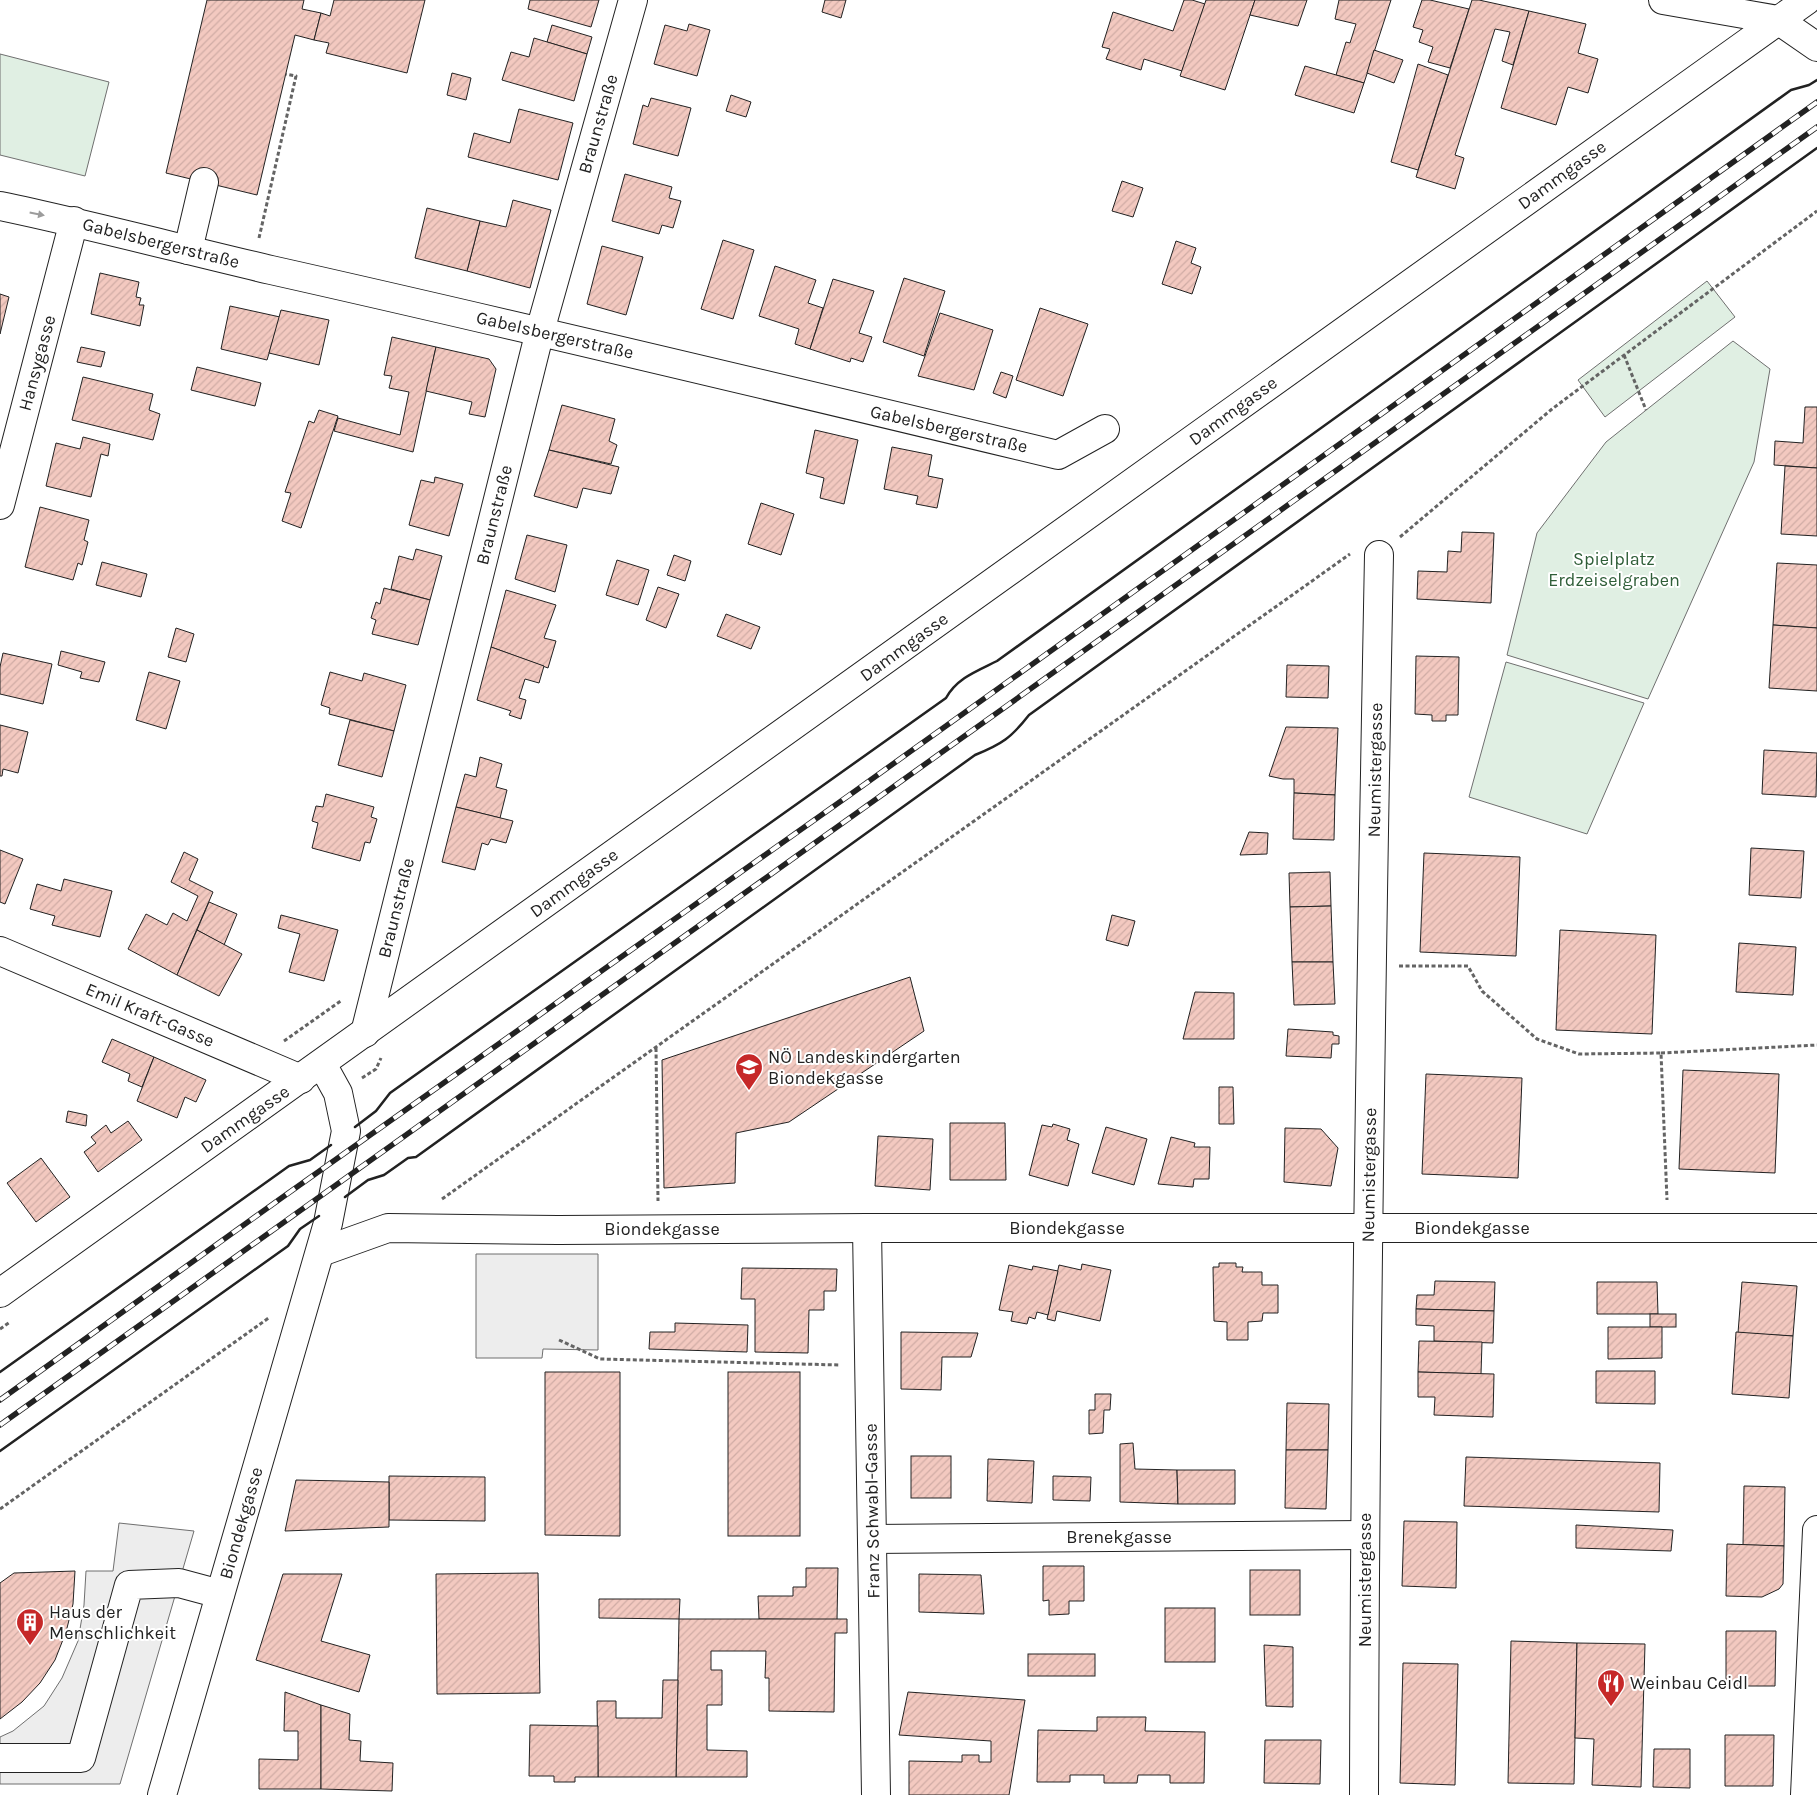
<svg xmlns="http://www.w3.org/2000/svg" width="1817" height="1795" font-family="Karla,sans-serif">
  <style>
    .green { fill: #e0efe3; stroke: #6f6f6f }
    .parking { fill: #ededed; stroke: #6f6f6f }
    .building { fill: url(#building-hatch); stroke: #222 }
    .lines { fill: none; stroke-linecap: round; stroke-linejoin: round }
    .minor-casing { stroke: #222; stroke-width: 30 }
    .major-casing { stroke: #222; stroke-width: 30 }
    .path { stroke: #646464; stroke-width: 3; stroke-dasharray: 4 2.5; stroke-linecap: butt }
    .minor { stroke: #fff; stroke-width: 28 }
    .major { stroke: #fff; stroke-width: 28 }
    .rail-casing { stroke: #222; stroke-width: 5.5 }
    .rail { stroke: #fff; stroke-width: 4; stroke-dasharray: 11; stroke-linecap: butt }
    .wall { stroke: #222; stroke-width: 2.5 }
    .oneway { fill: #9c9c9c }
    .labels { text-anchor: middle; dominant-baseline: central; stroke-width: 4; stroke-linejoin: round; paint-order: stroke }
    .street-label { font-size: 18px; fill: #222; stroke: #fff }
    .park-label { font-size: 18px; fill: #2f5e38; stroke: #fff }
    .poi-label { font-size: 18px; fill: #222; stroke: #fff; text-anchor: start }
  </style>
  <defs>
    <pattern id="building-hatch" width="6" height="6" patternUnits="userSpaceOnUse" patternTransform="scale(1.25)"><rect width="6" height="6" fill="#f3c9c0"/><path d="M-1 1l2-2M0 6l6-6M5 7l2-2" fill="none" stroke="#d0aca5"/></pattern>
  </defs>
  <rect width="100%" height="100%" fill="#fff"/>
  <g class="green">
    <path d="M0,54L109,82L85,176L0,155Z"/>
    <path d="M1707,281L1735,317L1605,417L1578,380Z"/>
    <path d="M1733,341L1770,369L1754,462L1648,699L1507,655L1537,533L1606,442Z"/>
    <path d="M1506,662L1644,703L1587,834L1469,797Z"/>
  </g>
  <g class="parking">
    <path d="M476,1254H598V1350L543,1349L542,1358H476Z"/>
    <path d="M119,1523L194,1531L120,1784H0V1737L13,1731L44,1706L62,1678L78,1641L84,1605L86,1571H113Z"/>
  </g>
  <g class="building">
    <path d="M207,0H304L302,9L321,13L314,40L295,35L257,195L166,173Z"/>
    <path d="M334,0H425L407,73L326,53L329,43L314,40L321,13L330,16Z"/>
    <path d="M530,0H599L591,27L528,9Z"/>
    <path d="M825,0H846L841,18L822,12Z"/>
    <path d="M1184,0H1192L1205,4L1182,71L1144,59L1141,70L1106,59L1110,49L1102,47L1113,12L1173,31Z"/>
    <path d="M1206,0H1255L1225,90L1180,76Z"/>
    <path d="M1255,0H1307L1298,26L1250,15Z"/>
    <path d="M1339,0H1391L1364,83L1336,75L1346,42L1350,43L1356,24L1335,19Z"/>
    <path d="M1422,0H1430L1469,9L1450,68L1428,62L1433,47L1419,42L1423,30L1413,27Z"/>
    <path d="M1472,0H1479L1529,11L1513,65L1502,61L1510,32L1495,29L1455,155L1464,158L1455,189L1416,177Z"/>
    <path d="M1529,11L1586,24L1578,53L1598,59L1588,93L1568,87L1556,125L1501,108Z"/>
    <path d="M689,24L710,30L697,76L654,64L665,25L687,31Z"/>
    <path d="M552,25L592,37L587,54L547,42Z"/>
    <path d="M534,38L587,54L574,101L502,80L511,52L529,57Z"/>
    <path d="M1374,50L1403,60L1394,83L1367,73Z"/>
    <path d="M1418,64L1448,75L1418,170L1391,162Z"/>
    <path d="M1305,66L1364,83L1354,113L1295,95Z"/>
    <path d="M452,73L471,78L466,100L447,95Z"/>
    <path d="M731,95L751,102L746,117L726,111Z"/>
    <path d="M651,98L691,108L678,156L633,144L643,105L648,107Z"/>
    <path d="M519,109L573,123L558,180L468,157L474,133L510,143Z"/>
    <path d="M625,174L672,187L669,198L681,201L673,228L662,225L659,234L612,221Z"/>
    <path d="M1122,181L1143,188L1133,217L1112,211Z"/>
    <path d="M513,200L551,210L530,288L467,271L480,221L506,227Z"/>
    <path d="M427,208L480,221L467,271L415,258Z"/>
    <path d="M723,240L754,250L733,319L701,309Z"/>
    <path d="M1176,241L1196,248L1191,263L1201,267L1192,294L1162,284Z"/>
    <path d="M602,246L643,257L626,315L587,304Z"/>
    <path d="M775,266L816,280L808,303L823,308L810,349L795,344L799,329L759,316Z"/>
    <path d="M100,273L139,282L136,297L141,298L139,305H144L140,326L91,314Z"/>
    <path d="M904,278L945,291L924,356L883,342Z"/>
    <path d="M833,279L874,291L859,333L872,337L863,362L851,358L850,362L810,349Z"/>
    <path d="M0,294L9,297L0,334Z"/>
    <path d="M230,306L280,317L267,360L221,349Z"/>
    <path d="M1040,308L1088,324L1063,396L1016,380Z"/>
    <path d="M281,310L329,320L319,365L269,353Z"/>
    <path d="M940,313L993,330L974,390L918,376Z"/>
    <path d="M392,337L436,347L413,452L334,431L338,418L400,435L409,392L389,388L392,376L384,375Z"/>
    <path d="M81,347L105,352L101,367L77,362Z"/>
    <path d="M436,347L489,359L496,369L485,417L469,414L472,402L426,391Z"/>
    <path d="M197,367L261,383L255,406L191,390Z"/>
    <path d="M1001,372L1013,376L1006,398L993,393Z"/>
    <path d="M83,377L153,394L149,410L160,414L153,440L72,420Z"/>
    <path d="M562,405L615,419L609,441L617,445L611,464L549,450Z"/>
    <path d="M1805,407H1817V468L1774,465L1775,441L1803,443Z"/>
    <path d="M319,410L338,416L301,528L282,521L291,493L285,492L309,421L314,423Z"/>
    <path d="M815,430L858,440L844,504L820,498L824,478L806,473Z"/>
    <path d="M83,437L110,444L108,456L101,454L91,497L46,486L56,443L80,449Z"/>
    <path d="M892,447L932,455L928,476L943,479L937,508L916,504L918,496L884,489Z"/>
    <path d="M549,450L619,467L611,494L583,488L577,508L534,496Z"/>
    <path d="M1785,466L1817,468V536L1781,534Z"/>
    <path d="M435,477L463,484L449,536L409,525L421,480L434,483Z"/>
    <path d="M761,503L794,514L781,555L748,544Z"/>
    <path d="M40,507L89,520L84,540L88,542L82,565L78,563L73,580L25,567Z"/>
    <path d="M1462,532L1494,533L1491,603L1417,599L1418,571L1447,572L1448,551L1461,552Z"/>
    <path d="M527,535L567,545L555,592L515,579Z"/>
    <path d="M416,549L442,556L430,600L391,589L399,556L413,560Z"/>
    <path d="M674,555L691,561L685,581L667,575Z"/>
    <path d="M617,560L649,570L638,605L606,595Z"/>
    <path d="M102,562L147,574L141,597L96,585Z"/>
    <path d="M1777,563L1817,565V628L1773,625Z"/>
    <path d="M658,587L679,594L666,628L646,620Z"/>
    <path d="M384,588L430,600L418,645L372,634L376,620L371,618L376,602L380,604Z"/>
    <path d="M506,590L556,605L544,638L556,641L548,668L491,647Z"/>
    <path d="M726,614L760,627L751,649L717,636Z"/>
    <path d="M1773,625L1817,628V691L1769,688Z"/>
    <path d="M176,628L194,634L186,662L168,657Z"/>
    <path d="M491,647L544,666L539,683L525,679L519,698L526,700L521,719L509,715L511,711L477,700Z"/>
    <path d="M61,651L105,662L99,682L80,678L82,672L58,665Z"/>
    <path d="M3,653L52,664L43,704L0,694V667Z"/>
    <path d="M1416,656L1459,657L1458,715H1446V721H1432V715L1415,714Z"/>
    <path d="M1287,665L1329,666L1328,698L1286,697Z"/>
    <path d="M149,672L180,681L166,729L136,720Z"/>
    <path d="M330,672L362,681L364,673L406,685L394,731L329,714L330,708L321,705Z"/>
    <path d="M350,720L394,731L382,777L338,765Z"/>
    <path d="M0,725L28,732L18,773L3,769L2,776H0Z"/>
    <path d="M1286,727L1338,728L1335,795L1294,793V779H1283L1269,776Z"/>
    <path d="M1764,750L1817,753L1816,797L1762,794Z"/>
    <path d="M480,757L502,764L496,787L507,790L500,818L456,807L465,774L476,777Z"/>
    <path d="M1294,793L1335,795L1334,840L1293,839Z"/>
    <path d="M326,794L374,807L371,817L377,819L370,843L365,842L360,861L312,848L318,823L312,821L316,806L323,807Z"/>
    <path d="M456,807L513,821L506,843L491,839L488,845L482,843L475,870L442,862Z"/>
    <path d="M1249,832L1268,833L1267,854L1240,855Z"/>
    <path d="M1751,848L1804,851L1801,898L1749,895Z"/>
    <path d="M0,850L23,859L5,904L0,902Z"/>
    <path d="M184,852L198,859L189,880L213,892L177,975L128,949L146,914L167,925L173,913L187,921L198,896L171,882Z"/>
    <path d="M1424,853L1520,857L1516,956L1420,952Z"/>
    <path d="M1330,872L1331,906L1290,907L1289,873Z"/>
    <path d="M64,879L112,891L100,937L52,925L55,916L30,909L37,884L61,891Z"/>
    <path d="M209,902L237,914L224,945L197,930Z"/>
    <path d="M1331,906L1333,962H1292L1290,907Z"/>
    <path d="M281,915L338,930L324,981L289,972L300,934L278,928Z"/>
    <path d="M1112,915L1135,921L1128,946L1106,940Z"/>
    <path d="M197,930L242,954L219,996L177,975Z"/>
    <path d="M1560,930L1656,935L1652,1034L1556,1030Z"/>
    <path d="M1739,943L1796,947L1793,995L1736,992Z"/>
    <path d="M1292,962H1333L1335,1004L1294,1005Z"/>
    <path d="M910,977L924,1031L789,1122L736,1133L735,1183L664,1188L662,1060Z"/>
    <path d="M1195,992L1234,993V1039H1183Z"/>
    <path d="M1288,1029L1333,1032V1035L1339,1036V1044H1332L1331,1058L1286,1056Z"/>
    <path d="M112,1039L154,1057L142,1087L128,1081L130,1074L102,1062Z"/>
    <path d="M154,1057L206,1080L196,1102L185,1097L177,1118L137,1101Z"/>
    <path d="M1683,1070L1779,1074L1775,1173L1679,1169Z"/>
    <path d="M1426,1074L1522,1078L1518,1178L1422,1174Z"/>
    <path d="M1219,1087H1233L1234,1124H1219Z"/>
    <path d="M68,1111L87,1115L86,1126L66,1122Z"/>
    <path d="M128,1121L142,1140L98,1172L84,1152L96,1143L91,1137L106,1125L111,1133Z"/>
    <path d="M950,1123H1005L1006,1180H950Z"/>
    <path d="M1053,1124L1070,1129L1067,1140L1079,1144L1068,1186L1029,1175L1042,1125L1052,1127Z"/>
    <path d="M1106,1127L1147,1139L1134,1185L1092,1173Z"/>
    <path d="M1285,1128L1321,1129L1338,1148L1331,1186L1284,1182Z"/>
    <path d="M878,1136L933,1139L930,1190L875,1186Z"/>
    <path d="M1171,1137L1195,1143L1194,1147H1210L1209,1179H1194L1193,1187L1158,1184Z"/>
    <path d="M41,1158L70,1197L36,1222L7,1183Z"/>
    <path d="M1219,1263H1236V1267H1243L1242,1272H1262V1285H1278V1313H1263L1262,1321L1248,1322V1340H1227V1322L1214,1321L1213,1267H1219Z"/>
    <path d="M1082,1264L1111,1270L1100,1321L1057,1311L1055,1321L1047,1319L1059,1265L1081,1270Z"/>
    <path d="M1009,1265L1032,1270L1033,1266L1058,1271L1048,1315L1037,1312L1035,1319L1029,1317L1027,1324L1011,1321L1013,1312L999,1310Z"/>
    <path d="M742,1268L837,1269L836,1291H824V1310H809L808,1353L755,1352V1299H741Z"/>
    <path d="M1435,1281L1495,1282L1494,1311L1416,1309L1417,1295H1434Z"/>
    <path d="M1597,1282H1657L1658,1314H1597Z"/>
    <path d="M1742,1282L1797,1286L1793,1336L1738,1333Z"/>
    <path d="M1416,1309L1494,1311L1493,1343L1434,1341V1326L1416,1325Z"/>
    <rect x="1650" y="1314" width="26" height="13"/>
    <path d="M675,1323L748,1325L747,1352L649,1349L650,1332H675Z"/>
    <path d="M1608,1327H1662V1358L1608,1359Z"/>
    <path d="M901,1332L978,1333L971,1357H942L941,1390L901,1389Z"/>
    <path d="M1736,1332L1793,1336L1789,1398L1732,1394Z"/>
    <path d="M1419,1341L1482,1342L1481,1374L1418,1372Z"/>
    <path d="M1596,1371H1655V1404L1596,1403Z"/>
    <path d="M545,1372H620V1536L545,1535Z"/>
    <rect x="728" y="1372" width="72" height="164"/>
    <path d="M1418,1372L1494,1374L1493,1417L1434,1415L1435,1397H1418Z"/>
    <path d="M1095,1394H1111L1110,1410H1104L1103,1433L1089,1434V1410H1095Z"/>
    <path d="M1287,1403L1329,1404L1328,1450H1286Z"/>
    <path d="M1133,1443L1135,1469L1177,1470L1178,1504L1120,1502V1444Z"/>
    <path d="M1286,1450H1328L1326,1509L1285,1508Z"/>
    <rect x="911" y="1456" width="40" height="42"/>
    <path d="M1466,1457L1660,1463L1659,1512L1464,1506Z"/>
    <path d="M988,1459L1034,1461L1032,1503L987,1501Z"/>
    <path d="M1177,1470H1235V1504H1178Z"/>
    <path d="M389,1476L485,1477V1521L389,1520Z"/>
    <path d="M1053,1476L1091,1477L1090,1501L1053,1500Z"/>
    <path d="M296,1480L389,1482V1527L285,1531Z"/>
    <path d="M1744,1486L1785,1487L1784,1546L1743,1545Z"/>
    <path d="M1404,1521L1457,1522L1456,1588L1402,1586Z"/>
    <path d="M1576,1525L1673,1530L1671,1551L1576,1548Z"/>
    <path d="M1727,1544L1784,1546L1783,1584L1779,1589L1762,1597L1726,1596Z"/>
    <path d="M1043,1566H1084V1601H1069V1614L1049,1615V1600L1043,1601Z"/>
    <path d="M806,1568H838L837,1620L759,1619L758,1596H793V1587H806Z"/>
    <rect x="1250" y="1570" width="50" height="45"/>
    <path d="M75,1571L73,1604L66,1632L55,1660L40,1683L22,1702L0,1719V1583L14,1573Z"/>
    <path d="M538,1573L540,1693L437,1694L436,1574Z"/>
    <path d="M283,1574H342L321,1641L370,1655L359,1692L256,1660Z"/>
    <path d="M919,1574L981,1575L984,1614L919,1612Z"/>
    <path d="M599,1599H680L679,1619L599,1618Z"/>
    <rect x="1165" y="1608" width="50" height="54"/>
    <path d="M679,1619H847V1633H835L834,1712L769,1711V1678H765L766,1651H711V1670H722V1705H707V1750L747,1751V1777H676Z"/>
    <path d="M1726,1631H1776L1775,1686H1726Z"/>
    <path d="M1511,1641L1577,1643L1574,1784L1508,1783Z"/>
    <path d="M1577,1643L1645,1644L1641,1787L1592,1785L1594,1739L1575,1738Z"/>
    <path d="M1264,1645L1293,1647V1707L1266,1706Z"/>
    <rect x="1028" y="1654" width="67" height="22"/>
    <path d="M1403,1663L1458,1664L1455,1785L1400,1783Z"/>
    <path d="M663,1680H678L676,1777H598L597,1701H616V1718H662Z"/>
    <path d="M285,1692L321,1705V1789H259V1759L298,1760V1731H284Z"/>
    <path d="M908,1692L1025,1700L1009,1795H909V1761L962,1762V1755H979V1762H991V1741L899,1735Z"/>
    <path d="M321,1705L350,1714L349,1740L361,1741L360,1761L393,1763L392,1791L321,1789Z"/>
    <path d="M1097,1717H1146L1145,1731L1205,1732L1204,1783H1170V1775H1138L1137,1783H1104V1775H1070V1782H1037L1038,1730L1097,1731Z"/>
    <path d="M530,1725L598,1726V1777H575V1782H554V1776H529Z"/>
    <path d="M1725,1735H1774L1773,1786H1725Z"/>
    <path d="M1265,1740H1321L1320,1784L1264,1783Z"/>
    <path d="M1654,1749H1690V1788L1653,1787Z"/>
  </g>
  <g class="lines">
    <g class="minor-casing">
      <g id="minor">
        <path d="M1663,0L1778,20L1817,47"/>
        <path d="M0,206C91,225 181,249 271,270C534,329 796,392 1058,455L1105,429"/>
        <path d="M188,250L204,182"/>
        <path d="M0,505L74,221"/>
        <path d="M0,951L301,1079"/>
        <path d="M365,1033L540,331L633,0"/>
        <path d="M867,1228L876,1795"/>
        <path d="M321,1252L388,1228L558,1230L867,1228H1817"/>
        <path d="M872,1539L1365,1535"/>
        <path d="M0,1758H81L129,1585L179,1583L220,1594"/>
        <path d="M162,1795L328,1223L346,1131L338,1093L322,1064"/>
        <path d="M1364,1795C1365,1381 1371,968 1379,555"/>
        <path d="M1805,1795L1817,1530"/>
      </g>
    </g>
    <g class="major-casing">
      <path id="major" d="M0,1293L1807,0"/>
    </g>
    <g class="path">
      <path d="M259,238L296,76L286,74"/>
      <path d="M1624,355L1646,410"/>
      <path d="M1400,537L1552,409L1817,211"/>
      <path d="M1399,966H1468L1482,991L1537,1039L1579,1054L1661,1053L1667,1200"/>
      <path d="M284,1041L342,1000"/>
      <path d="M656,1048L658,1201"/>
      <path d="M1661,1053L1817,1045"/>
      <path d="M362,1078L376,1069L381,1058"/>
      <path d="M442,1199L1350,554"/>
      <path d="M0,1329L10,1322"/>
      <path d="M559,1340L600,1359L840,1365"/>
      <path d="M0,1509L270,1317"/>
    </g>
    <use href="#minor" class="minor"/>
    <use href="#major" class="major"/>
    <g class="rail-casing">
      <g id="rail">
        <path d="M0,1400L280,1199L851,794L1817,102"/>
        <path d="M0,1425L1817,127"/>
      </g>
    </g>
    <use href="#rail" class="rail"/>
    <g class="wall">
      <path d="M355,1127L376,1111L390,1093L946,698C957,678 977,671 997,661L1791,90L1809,85L1817,80"/>
      <path d="M345,1197L368,1180L384,1175L408,1158L416,1157L975,755C1002,744 1011,738 1029,715L1817,148"/>
      <path d="M0,1372L289,1166L310,1160L331,1145"/>
      <path d="M0,1451L288,1246L300,1229L319,1216"/>
    </g>
  </g>
  <defs><path id="oneway-solid" d="M-6-.8H1V-3.2L6.5 0L1 3.2V.8H-6Z" transform="scale(1.25)"/></defs>
  <use class="oneway" href="#oneway-solid" transform="translate(37 214) rotate(11)"/>
  <defs>
    <g id="school-pin" transform="scale(1.4375)"><path d="M0 17L-7.5 6A9.5 9.5 0 1 1 7.5 6Z" fill="#c62828" stroke="#fff"/><path d="M0-5L7-2L0 1L-7-2ZM-4 1L0 2.5L4 1V4Q0 6-4 4Z" fill="#fff"/></g>
    <g id="building-pin" transform="scale(1.4375)"><path d="M0 17L-7.5 6A9.5 9.5 0 1 1 7.5 6Z" fill="#c62828" stroke="#fff"/><path d="M-4-6H4V6H1V3H-1V6H-4ZM-2.5-4.3h1.7v1.8h-1.7ZM.8-4.3h1.7v1.8H.8ZM-2.5-1h1.7V.8h-1.7ZM.8-1h1.7V.8H.8Z" fill="#fff"/></g>
    <g id="restaurant-pin" transform="scale(1.4375)"><path d="M0 17L-7.5 6A9.5 9.5 0 1 1 7.5 6Z" fill="#c62828" stroke="#fff"/><path d="M-5-6h1v4h1v-4h1v4h1v-4h1v5L-1.5 .5V6h-2V.5L-5-1ZM5-6V6H3V1.5H1.5Q1.5-4 5-6Z" fill="#fff"/></g>
  </defs>
  <g fill-rule="evenodd">
    <use href="#school-pin" x="749" y="1067"/>
    <use href="#building-pin" x="30" y="1622"/>
    <use href="#restaurant-pin" x="1611" y="1683"/>
  </g>
  <g class="labels">
    <g class="street-label">
      <text transform="translate(598 124) rotate(-74)">Braunstraße</text>
      <text transform="translate(1562 175) rotate(-36)">Dammgasse</text>
      <text transform="translate(161 243) rotate(14)">Gabelsbergerstraße</text>
      <text transform="translate(555 335) rotate(13)">Gabelsbergerstraße</text>
      <text transform="translate(37 363) rotate(-75)">Hansygasse</text>
      <text transform="translate(1233 411) rotate(-36)">Dammgasse</text>
      <text transform="translate(949 429) rotate(13)">Gabelsbergerstraße</text>
      <text transform="translate(494 515) rotate(-76)">Braunstraße</text>
      <text transform="translate(904 647) rotate(-36)">Dammgasse</text>
      <text transform="translate(1375 770) rotate(-89)">Neumistergasse</text>
      <text transform="translate(574 883) rotate(-36)">Dammgasse</text>
      <text transform="translate(396 908) rotate(-76)">Braunstraße</text>
      <text transform="translate(150 1015) rotate(23)">Emil Kraft-Gasse</text>
      <text transform="translate(245 1119) rotate(-35)">Dammgasse</text>
      <text transform="translate(1369 1175) rotate(-89)">Neumistergasse</text>
      <text x="1067" y="1228">Biondekgasse</text>
      <text x="1472" y="1228">Biondekgasse</text>
      <text x="662" y="1229">Biondekgasse</text>
      <text transform="translate(872 1511) rotate(-91)">Franz Schwabl-Gasse</text>
      <text transform="translate(241 1523) rotate(-74)">Biondekgasse</text>
      <text x="1119" y="1537">Brenekgasse</text>
      <text transform="translate(1365 1580) rotate(-90)">Neumistergasse</text>
    </g>
    <g class="park-label">
      <text x="1614" y="559">Spielplatz<tspan x="1614" dy="21">Erdzeiselgraben</tspan></text>
    </g>
    <g class="poi-label">
      <text x="768" y="1057">NÖ Landeskindergarten<tspan x="768" dy="21">Biondekgasse</tspan></text>
      <text x="49" y="1612">Haus der<tspan x="49" dy="21">Menschlichkeit</tspan></text>
      <text x="1630" y="1683">Weinbau Ceidl</text>
    </g>
  </g>
</svg>
